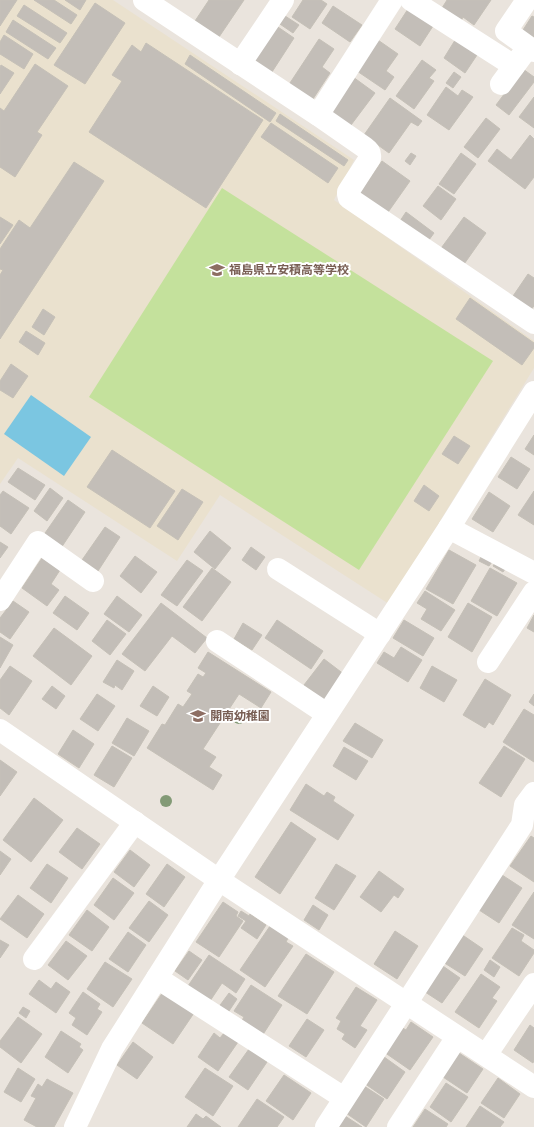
<svg xmlns="http://www.w3.org/2000/svg" width="534" height="1127" font-family="Figtree,'Noto Sans JP',sans-serif">
  <style>
    .education { fill: #eae1ce }
    .pitch { fill: #c4e19c }
    .water { fill: #7bc6e1 }
    .building { fill: #c3beb8; stroke: #c5c0b7 }
    .lines { fill: none; stroke-linecap: round; stroke-linejoin: round }
    .minor { stroke: #fff; stroke-width: 22 }
    .tree { fill: #839a76 }
    .labels { text-anchor: middle; dominant-baseline: central; stroke-width: 4; stroke-linejoin: round; paint-order: stroke }
    .education-label { font-size: 12px; font-weight: bold; fill: #785e54; stroke: #fff; text-anchor: start }
  </style>
  <rect width="100%" height="100%" fill="#eae4dd"/>
  <path class="education" d="M0,0H113L354,160L334,200L534,341V368L389,604L220,495L177,561L18,458L0,484Z"/>
  <path class="pitch" d="M222,188L493,361L359,570L89,397Z"/>
  <path class="water" d="M31,395L91,437L64,476L4,434Z"/>
  <g class="building">
    <path d="M0,0H17L0,26Z"/>
    <path d="M34,0H54L77,15L71,24Z"/>
    <path d="M65,0H86L80,10Z"/>
    <path d="M209,0H244L219,37L195,21Z"/>
    <path d="M303,0H321L327,4L310,29L292,17Z"/>
    <path d="M447,0H491L474,25L463,17L461,21L442,8Z"/>
    <path d="M95,3L125,23L85,84L54,65Z"/>
    <path d="M24,5L67,33L60,43L17,16Z"/>
    <path d="M333,6L362,25L350,42L322,23Z"/>
    <path d="M408,9L433,26L420,46L395,29Z"/>
    <path d="M282,14L299,25L293,33L277,22Z"/>
    <path d="M532,16L534,17V38L523,30Z"/>
    <path d="M13,20L56,48L48,59L6,32Z"/>
    <path d="M275,25L294,38L270,75L250,61Z"/>
    <path d="M4,35L33,54L24,69L0,54V42Z"/>
    <path d="M457,37L479,52L465,73L444,58Z"/>
    <path d="M375,38L398,54L386,71L394,77L385,90L354,69Z"/>
    <path d="M319,39L334,49L322,67L330,73L311,102L288,86Z"/>
    <path d="M146,43L263,120L206,208L89,132L122,81L112,75L132,45L141,52Z"/>
    <path d="M190,55L276,113L270,122L185,64Z"/>
    <path d="M422,60L436,70L429,78L434,81L414,109L396,96Z"/>
    <path d="M35,64L68,86L37,132L42,135L15,177L0,167V108L4,111Z"/>
    <path d="M1,65L14,73L0,94V67Z"/>
    <path d="M523,69L534,77V82L509,115L496,105Z"/>
    <path d="M454,72L461,77L453,88L446,83Z"/>
    <path d="M353,77L375,93L348,129L326,114Z"/>
    <path d="M446,87L458,96L462,90L473,97L449,130L427,115Z"/>
    <path d="M534,97V128L519,117Z"/>
    <path d="M390,98L422,121L418,126L411,122L389,153L364,135Z"/>
    <path d="M280,114L348,160L344,166L276,121Z"/>
    <path d="M486,118L500,129L478,158L464,147Z"/>
    <path d="M271,123L338,168L328,183L261,137Z"/>
    <path d="M530,135L534,139V177L525,189L488,161L497,149L511,160Z"/>
    <path d="M411,153L416,156L410,165L405,161Z"/>
    <path d="M461,153L476,164L454,194L439,184Z"/>
    <path d="M382,161L410,181L386,215L358,195Z"/>
    <path d="M74,162L104,181L0,339V275L3,270L0,269V249L19,220L30,228Z"/>
    <path d="M438,186L456,199L441,220L423,206Z"/>
    <path d="M406,212L434,233L426,244L398,224Z"/>
    <path d="M0,217L13,225L0,244Z"/>
    <path d="M464,217L486,233L462,267L439,251Z"/>
    <path d="M528,274L534,278V306L529,312L511,299Z"/>
    <path d="M470,298L534,343V348L522,365L456,319Z"/>
    <path d="M43,309L55,317L44,335L32,327Z"/>
    <path d="M26,331L45,343L38,355L19,342Z"/>
    <path d="M11,364L28,376L13,398L0,390V381Z"/>
    <path d="M534,435V455L525,449Z"/>
    <path d="M454,436L470,446L458,464L442,454Z"/>
    <path d="M112,450L175,491L150,528L87,487Z"/>
    <path d="M511,457L530,469L517,489L498,477Z"/>
    <path d="M18,468L45,485L35,500L8,482Z"/>
    <path d="M424,485L439,496L429,511L414,501Z"/>
    <path d="M50,488L63,498L47,521L34,511Z"/>
    <path d="M182,489L203,502L178,540L157,526Z"/>
    <path d="M3,491L29,508L11,534L0,526V495Z"/>
    <path d="M534,491V525L518,515Z"/>
    <path d="M489,492L510,506L493,532L472,519Z"/>
    <path d="M68,500L85,512L61,548L43,536Z"/>
    <path d="M105,527L120,537L98,571L82,560Z"/>
    <path d="M210,531L231,548L215,569L194,552Z"/>
    <path d="M0,542L8,547L0,558Z"/>
    <path d="M251,547L265,557L256,570L242,560Z"/>
    <path d="M449,550L476,565L453,604L426,589Z"/>
    <path d="M483,553L494,559L489,566L479,561Z"/>
    <path d="M135,556L157,572L141,593L120,576Z"/>
    <path d="M42,558L60,570L51,584L59,590L47,606L22,588Z"/>
    <path d="M187,560L203,571L177,606L161,595Z"/>
    <path d="M497,560L507,566L503,572L493,566Z"/>
    <path d="M212,568L231,582L202,621L183,607Z"/>
    <path d="M490,568L517,583L497,616L471,601Z"/>
    <path d="M425,591L455,610L441,631L421,619L427,609L417,603Z"/>
    <path d="M65,596L89,613L77,630L53,613Z"/>
    <path d="M117,596L142,615L129,632L104,614Z"/>
    <path d="M13,601L29,612L10,639L0,632V618Z"/>
    <path d="M161,603L207,638L195,653L172,636L145,671L122,654Z"/>
    <path d="M468,603L492,617L472,652L448,637Z"/>
    <path d="M534,615V632L527,628Z"/>
    <path d="M107,620L126,634L110,655L92,641Z"/>
    <path d="M277,620L323,651L311,669L265,638Z"/>
    <path d="M404,620L434,638L423,656L393,638Z"/>
    <path d="M243,623L262,635L252,650L234,639Z"/>
    <path d="M54,628L92,656L71,685L33,656Z"/>
    <path d="M0,637L13,645L0,668Z"/>
    <path d="M401,647L422,660L408,682L377,663L384,652L394,658Z"/>
    <path d="M208,652L271,692L261,708L239,694L203,749L216,757L209,767L222,775L213,790L147,748L162,724L165,725L178,704L183,707L192,694L187,691L198,674L203,677L206,673L198,668Z"/>
    <path d="M324,659L345,675L325,701L304,685Z"/>
    <path d="M117,660L134,671L122,690L115,685L114,688L103,682Z"/>
    <path d="M10,666L32,681L9,715L0,708V680Z"/>
    <path d="M432,666L457,680L444,702L420,688Z"/>
    <path d="M485,679L511,695L493,725L489,722L485,728L463,715Z"/>
    <path d="M52,686L65,696L56,709L42,699Z"/>
    <path d="M153,686L169,697L157,716L140,706Z"/>
    <path d="M97,694L115,706L98,731L80,719Z"/>
    <path d="M534,694V706L529,702Z"/>
    <path d="M524,709L534,715V762L503,742Z"/>
    <path d="M127,718L149,731L134,756L112,743Z"/>
    <path d="M355,723L383,740L372,758L343,741Z"/>
    <path d="M73,730L94,744L79,768L58,754Z"/>
    <path d="M112,746L132,758L114,787L94,775Z"/>
    <path d="M504,746L525,759L501,797L479,783Z"/>
    <path d="M344,747L368,761L356,780L333,766Z"/>
    <path d="M0,760L17,772L0,796Z"/>
    <path d="M306,784L324,796L327,792L335,797L333,801L354,815L338,840L290,810Z"/>
    <path d="M34,798L63,820L31,862L3,840Z"/>
    <path d="M291,822L316,839L280,894L255,877Z"/>
    <path d="M77,828L100,844L82,869L59,852Z"/>
    <path d="M531,836L534,838V882L510,866Z"/>
    <path d="M130,850L150,865L134,887L114,872Z"/>
    <path d="M0,851L11,859L0,875Z"/>
    <path d="M47,864L68,878L51,903L30,888Z"/>
    <path d="M167,864L185,877L164,907L146,894Z"/>
    <path d="M336,864L356,876L334,910L315,898Z"/>
    <path d="M379,871L404,889L398,898L394,895L381,912L360,897Z"/>
    <path d="M499,873L522,888L499,923L476,908Z"/>
    <path d="M113,878L134,893L114,920L94,905Z"/>
    <path d="M534,892V939L512,925Z"/>
    <path d="M18,895L44,914L27,938L0,919Z"/>
    <path d="M149,901L168,915L149,942L129,928Z"/>
    <path d="M223,902L238,912L236,916L243,921L219,957L196,942Z"/>
    <path d="M313,905L328,915L319,930L304,920Z"/>
    <path d="M87,910L109,927L92,951L69,935Z"/>
    <path d="M241,911L249,916L250,914L266,925L257,939L241,928L246,921L238,916Z"/>
    <path d="M270,926L288,938L286,942L293,946L265,987L240,970Z"/>
    <path d="M512,928L524,935L521,941L534,950V953L519,976L492,958Z"/>
    <path d="M395,931L418,946L397,979L374,964Z"/>
    <path d="M128,932L146,945L128,972L109,959Z"/>
    <path d="M461,934L483,949L465,976L443,962Z"/>
    <path d="M0,940L9,945L0,958Z"/>
    <path d="M66,941L87,956L68,980L48,965Z"/>
    <path d="M189,951L202,960L188,980L175,971Z"/>
    <path d="M306,954L334,972L307,1014L278,996Z"/>
    <path d="M209,955L245,979L236,993L222,983L210,1001L188,986Z"/>
    <path d="M490,960L500,967L494,977L484,970Z"/>
    <path d="M105,962L132,979L113,1007L87,989Z"/>
    <path d="M440,964L460,978L442,1003L422,990Z"/>
    <path d="M481,974L500,987L492,998L497,1001L479,1028L455,1012Z"/>
    <path d="M39,980L51,989L56,982L70,992L56,1013L29,994Z"/>
    <path d="M251,985L282,1005L262,1036L241,1022L244,1017L234,1011Z"/>
    <path d="M356,987L377,1000L360,1026L367,1030L355,1048L342,1039L345,1034L337,1029L341,1021L336,1018Z"/>
    <path d="M83,992L100,1004L97,1009L102,1012L87,1035L72,1025L76,1018L69,1013Z"/>
    <path d="M163,992L194,1013L173,1044L142,1023Z"/>
    <path d="M229,993L237,999L227,1014L218,1008Z"/>
    <path d="M23,1007L30,1011L26,1018L19,1013Z"/>
    <path d="M18,1017L42,1034L21,1063L0,1047V1041Z"/>
    <path d="M307,1019L324,1030L306,1057L289,1046Z"/>
    <path d="M411,1022L433,1037L410,1070L384,1052L401,1027L406,1030Z"/>
    <path d="M530,1025L534,1028V1060L533,1063L514,1050Z"/>
    <path d="M61,1031L81,1044L79,1047L83,1050L68,1073L45,1057Z"/>
    <path d="M214,1033L220,1038L224,1033L238,1042L218,1071L198,1057Z"/>
    <path d="M133,1042L153,1057L137,1079L117,1065Z"/>
    <path d="M249,1049L267,1062L248,1090L229,1077Z"/>
    <path d="M459,1053L483,1069L467,1093L443,1077Z"/>
    <path d="M380,1054L405,1072L387,1099L361,1081Z"/>
    <path d="M18,1068L35,1079L21,1102L4,1092Z"/>
    <path d="M205,1068L233,1086L213,1116L185,1097Z"/>
    <path d="M284,1075L311,1093L293,1120L266,1101Z"/>
    <path d="M498,1078L520,1094L504,1118L481,1103Z"/>
    <path d="M47,1079L73,1093L54,1127H37L24,1120L36,1098L31,1096L38,1084L42,1087Z"/>
    <path d="M446,1083L468,1097L451,1122L430,1107Z"/>
    <path d="M361,1084L384,1099L366,1127L343,1111Z"/>
    <path d="M257,1099L284,1117L277,1127H238Z"/>
    <path d="M480,1106L504,1122L500,1127H466Z"/>
    <path d="M425,1109L448,1124L446,1127H413Z"/>
    <path d="M196,1114L203,1119L206,1116L221,1127H187Z"/>
    <path d="M342,1114L362,1127H333Z"/>
  </g>
  <g class="lines">
    <g class="minor">
      <path d="M144,0L318,115L364,147C368,150 371,152 370,158L348,192V194L349,198L534,323"/>
      <path d="M411,0L514,66"/>
      <path d="M527,0L506,31L534,51"/>
      <path d="M240,64L283,0"/>
      <path d="M501,84L523,54"/>
      <path d="M318,115L392,0"/>
      <path d="M449,528L534,573"/>
      <path d="M278,569L380,634"/>
      <path d="M0,600L38,542L93,581"/>
      <path d="M217,641L327,714"/>
      <path d="M488,662L534,592"/>
      <path d="M0,730L219,880L534,1087"/>
      <path d="M34,959L135,822"/>
      <path d="M157,978L344,1098"/>
      <path d="M486,1055L534,984"/>
      <path d="M75,1127L112,1049L219,880L449,528L534,392"/>
      <path d="M326,1127L522,825L525,805L534,793"/>
      <path d="M398,1127L457,1037"/>
    </g>
  </g>
  <g class="tree">
    <circle cx="239" cy="718" r="6"/>
    <circle cx="166" cy="801" r="6"/>
  </g>
  <defs>
    <g id="school-bare" transform="scale(1.2)"><path d="M0-5L7-2L0 1L-7-2ZM-4 1L0 2.5L4 1V4Q0 6-4 4Z" fill="#8d6e63" stroke="#fff" stroke-width="2.5" paint-order="stroke"/></g>
  </defs>
  <g fill-rule="evenodd">
    <use href="#school-bare" x="217" y="270"/>
    <use href="#school-bare" x="198" y="716"/>
  </g>
  <g class="labels">
    <g class="education-label">
      <text x="229" y="270">福島県立安積高等学校</text>
      <text x="210" y="716">開南幼稚園</text>
    </g>
  </g>
</svg>
